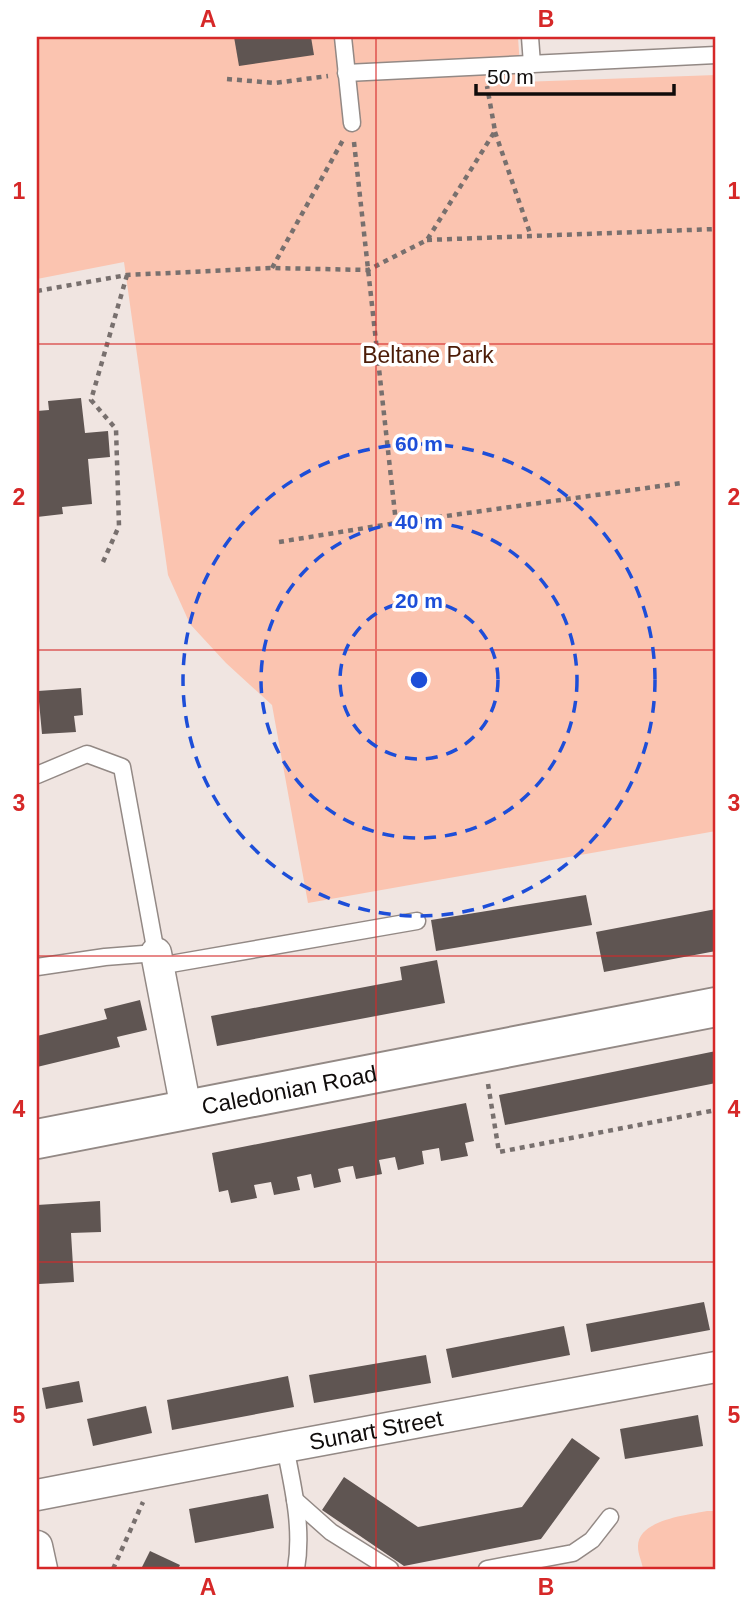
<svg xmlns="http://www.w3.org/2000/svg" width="753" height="1606" font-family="Arial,sans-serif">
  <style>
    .green { fill: #fbc4b0 }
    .building { fill: #5f5552 }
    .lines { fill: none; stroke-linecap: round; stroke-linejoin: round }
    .service-casing { stroke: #938985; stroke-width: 19 }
    .minor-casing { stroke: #938985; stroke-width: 33 }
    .secondary-casing { stroke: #938985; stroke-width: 42 }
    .path { stroke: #78706e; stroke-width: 4.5; stroke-dasharray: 5 5; stroke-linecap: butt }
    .service { stroke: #fff; stroke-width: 16 }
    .minor { stroke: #fff; stroke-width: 30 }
    .secondary { stroke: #fff; stroke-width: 38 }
    .grid { fill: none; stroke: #d62828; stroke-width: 2; stroke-opacity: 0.55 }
    .ring { fill: none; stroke: #1d4ed8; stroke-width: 3.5; stroke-dasharray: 12 9 }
    .labels { text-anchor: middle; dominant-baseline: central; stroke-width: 7; stroke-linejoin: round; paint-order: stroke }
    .park-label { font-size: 23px; fill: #4c1c07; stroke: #fff }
    .street-label { font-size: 23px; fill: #100c0b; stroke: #fff }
    .centre { fill: #1d4ed8; stroke: #fff; stroke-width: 3.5 }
    .ring-label { font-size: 21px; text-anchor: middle; font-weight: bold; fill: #1d4ed8; stroke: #fff; stroke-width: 7; stroke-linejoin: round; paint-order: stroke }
    .neatline { fill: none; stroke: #d62828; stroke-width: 2.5 }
    .grid-label { font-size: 23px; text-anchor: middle; font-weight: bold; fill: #d62828 }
  </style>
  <rect width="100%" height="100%" fill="#f0e5e1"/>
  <g class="green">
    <path d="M37,37H518L521,82L716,75V831L308,903L272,705L226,663L190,624L168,575L124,262L37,279Z"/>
    <path d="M707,1511H716V1569H643C642,1562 638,1554 638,1547C637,1520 687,1515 707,1511Z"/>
  </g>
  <g class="building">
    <path d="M234,37H311L314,55L239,66Z"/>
    <path d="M81,398L85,433L108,431L110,457L88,459L92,504L62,507L63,514L37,517V411L49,410L48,401Z"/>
    <path d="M81,688L83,715L74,716L76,732L42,734L38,691Z"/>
    <path d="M586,895L592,925L436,951L431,920Z"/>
    <path d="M716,909V951L604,972L596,932Z"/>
    <path d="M437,960L445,1003L217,1046L211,1016L402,980L400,967Z"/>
    <path d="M140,1000L147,1030L117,1037L120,1047L37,1067V1036L107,1019L104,1009Z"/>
    <path d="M716,1051V1083L505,1125L499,1095Z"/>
    <path d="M466,1103L474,1141L465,1143L468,1156L441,1161L439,1148L422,1151L424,1164L398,1170L395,1157L379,1160L382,1174L356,1179L353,1166L346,1167L338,1169L341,1182L314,1188L311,1174L297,1177L300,1190L274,1195L271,1182L254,1185L257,1198L231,1203L228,1190L219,1192L212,1153Z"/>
    <path d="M100,1201L101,1232L71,1233L74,1282L39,1284L37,1205Z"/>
    <path d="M704,1302L710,1330L591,1352L586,1324Z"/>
    <path d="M564,1326L570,1355L452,1378L446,1349Z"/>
    <path d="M426,1355L431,1383L314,1403L309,1375Z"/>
    <path d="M288,1376L294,1407L172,1430L167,1400Z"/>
    <path d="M79,1381L83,1402L46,1409L42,1388Z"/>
    <path d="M146,1406L152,1433L93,1446L87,1419Z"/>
    <path d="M698,1415L703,1446L625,1459L620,1429Z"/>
    <path d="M572,1438L600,1458L541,1539L404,1566L322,1510L344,1477L418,1527L522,1507Z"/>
    <path d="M268,1494L274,1528L195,1543L189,1509Z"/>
    <path d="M150,1551L180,1565L178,1569H141Z"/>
  </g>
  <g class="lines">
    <g class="service-casing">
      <g id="service">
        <path d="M343,37L352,123"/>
        <path d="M530,37L532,64"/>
        <path d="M346,73L716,55"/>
        <path d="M37,775L87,754L122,767L156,953L105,957L37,967"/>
        <path d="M159,966L417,921"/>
        <path d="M285,1447C293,1487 303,1528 296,1569"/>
        <path d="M295,1500L331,1532L390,1569"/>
        <path d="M487,1569L573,1553L592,1540L610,1517"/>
      </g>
    </g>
    <g class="minor-casing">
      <g id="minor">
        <path d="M156,953L186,1109"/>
        <path id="s1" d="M37,1495L285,1447L716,1367"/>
        <path d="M37,1546L42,1569"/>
      </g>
    </g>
    <g class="secondary-casing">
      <g id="secondary">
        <path id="s2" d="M37,1139L716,1007"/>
      </g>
    </g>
    <g class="path">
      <path d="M227,79L275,83L328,76"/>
      <path d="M495,132L531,236"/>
      <path d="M354,142L396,523"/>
      <path d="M427,240L716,229"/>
      <path d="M272,268L343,140"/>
      <path d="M37,291L127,275L272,268L368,270L427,240L495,131L487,86"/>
      <path d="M279,542L396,523L682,483"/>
      <path d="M103,562L119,526L116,429L91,400L127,275"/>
      <path d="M488,1084L499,1152L716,1110"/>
      <path d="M113,1569L143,1502"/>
    </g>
    <use href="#service" class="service"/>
    <use href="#minor" class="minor"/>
    <use href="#secondary" class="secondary"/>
  </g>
  <path class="grid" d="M376,37V1569M37,344H716M37,650H716M37,956H716M37,1262H716"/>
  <g class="ring">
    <circle cx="419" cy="680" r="79"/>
    <circle cx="419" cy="680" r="158"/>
    <circle cx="419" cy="680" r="236"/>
  </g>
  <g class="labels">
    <g class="park-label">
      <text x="428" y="355">Beltane Park</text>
    </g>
    <g class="street-label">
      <text stroke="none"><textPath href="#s2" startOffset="257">Caledonian Road</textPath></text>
      <text stroke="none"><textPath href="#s1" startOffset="345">Sunart Street</textPath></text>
    </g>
  </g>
  <circle cx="419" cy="680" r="10" class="centre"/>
  <g class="ring-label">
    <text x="419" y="451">60 m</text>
    <text x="419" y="529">40 m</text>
    <text x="419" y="608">20 m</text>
  </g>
  <rect width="753" height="1606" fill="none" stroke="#ffffff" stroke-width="77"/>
  <path d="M476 84v10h198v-10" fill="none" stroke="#100c0b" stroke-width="3.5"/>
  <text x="487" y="84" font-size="21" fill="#100c0b" stroke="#ffffff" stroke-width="5" paint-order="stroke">50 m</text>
  <rect x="38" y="38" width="676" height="1530" class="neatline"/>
  <g class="grid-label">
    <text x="208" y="27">A</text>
    <text x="546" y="27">B</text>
    <text x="19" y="199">1</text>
    <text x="734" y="199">1</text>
    <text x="19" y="505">2</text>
    <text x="734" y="505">2</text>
    <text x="19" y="811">3</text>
    <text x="734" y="811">3</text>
    <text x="19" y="1117">4</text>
    <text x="734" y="1117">4</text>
    <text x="19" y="1423">5</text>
    <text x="734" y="1423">5</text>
    <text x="208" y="1595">A</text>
    <text x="546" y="1595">B</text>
  </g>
</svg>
